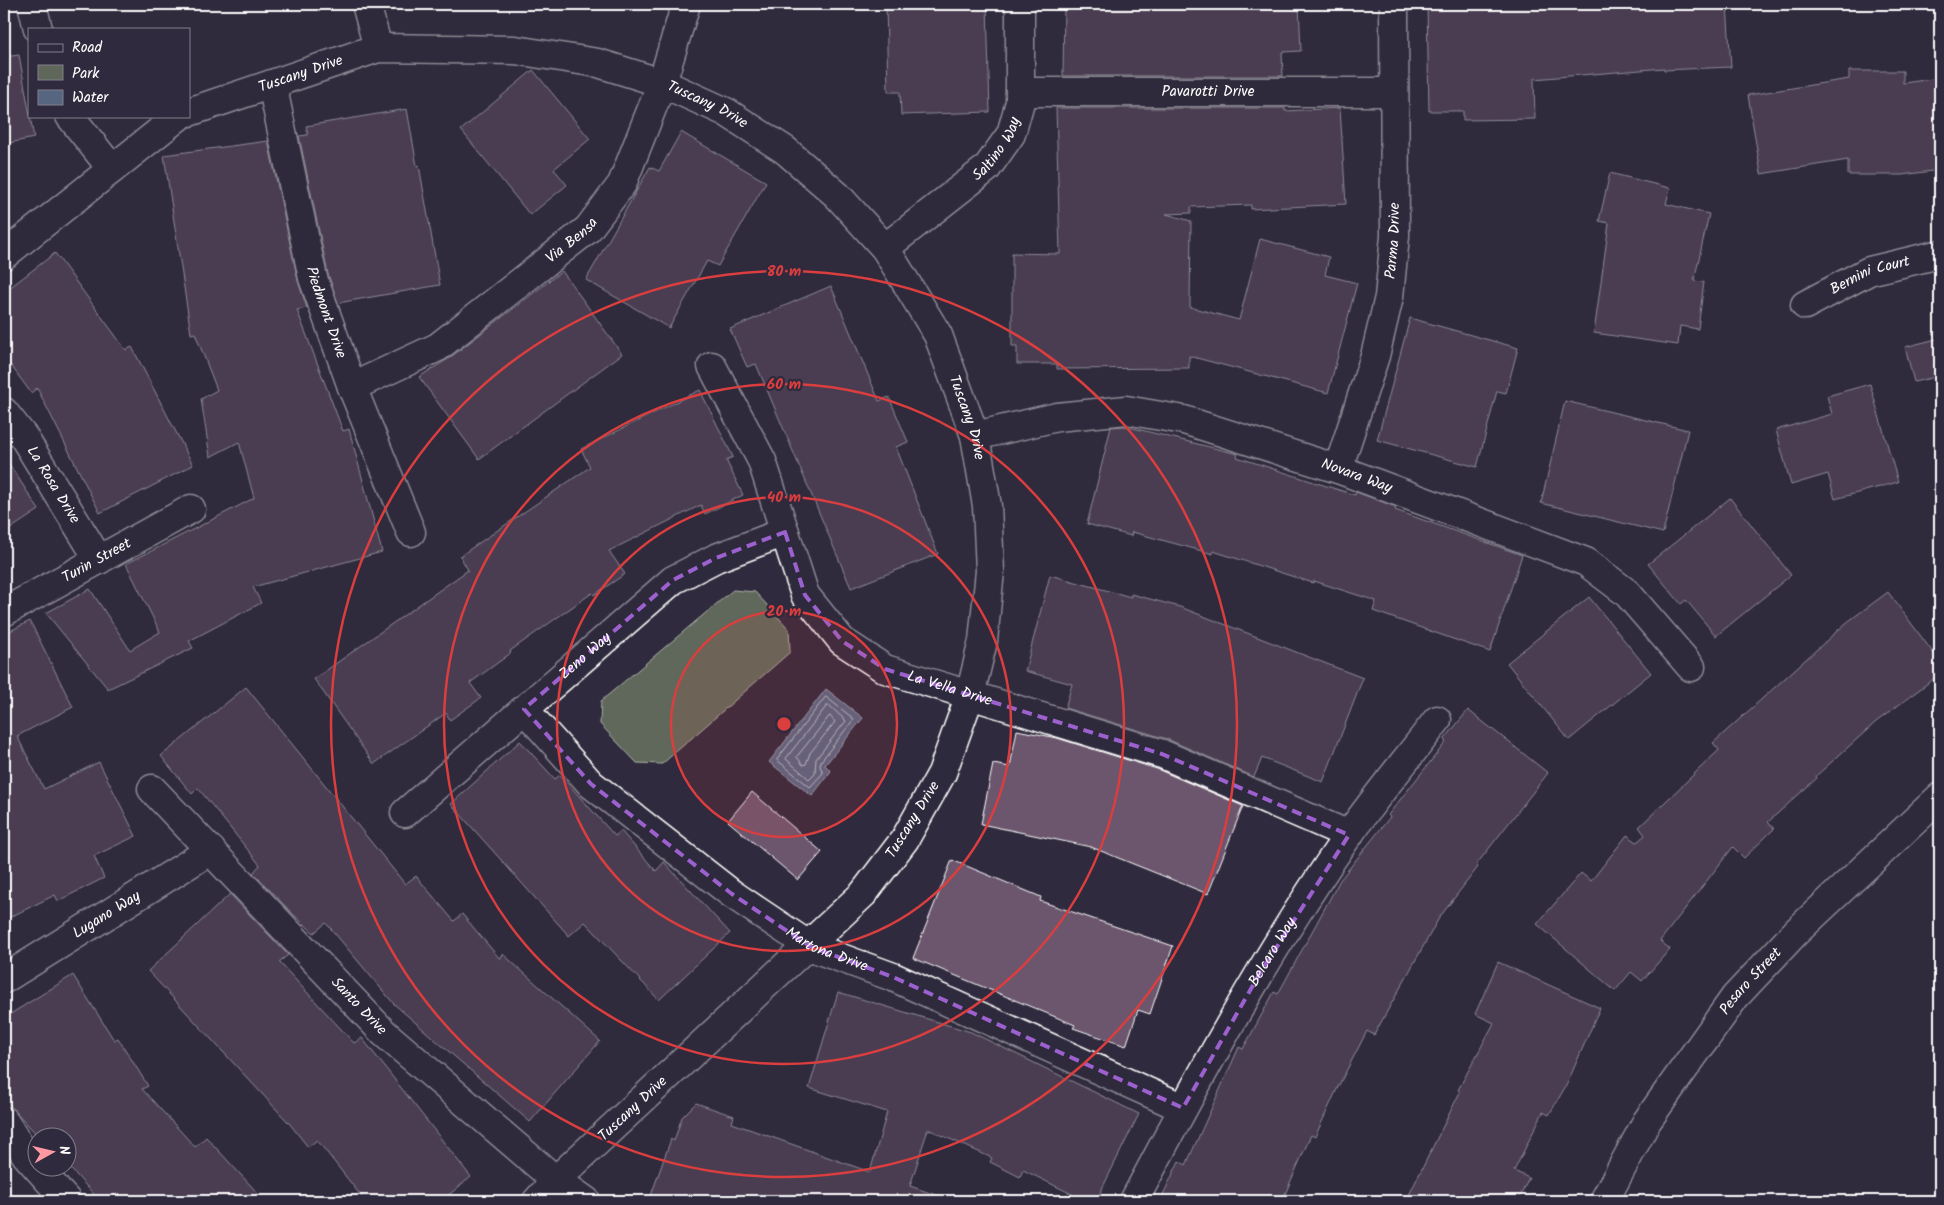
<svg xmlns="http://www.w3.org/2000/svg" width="1944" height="1205" viewBox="0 0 1944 1205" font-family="Kalam,sans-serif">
  <rect width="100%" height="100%" fill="#2f2a3d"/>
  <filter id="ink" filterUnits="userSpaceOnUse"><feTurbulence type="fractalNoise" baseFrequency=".02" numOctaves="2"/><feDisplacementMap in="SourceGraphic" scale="10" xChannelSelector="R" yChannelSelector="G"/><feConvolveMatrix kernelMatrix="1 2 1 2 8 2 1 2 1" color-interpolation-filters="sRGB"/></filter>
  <g filter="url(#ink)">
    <path fill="#5f675a" stroke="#afb3ac" d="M 733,590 L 755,592 L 789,629 L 790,652 L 662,764 L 637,763 L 600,724 L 601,701 Z"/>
    <path fill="#566681" stroke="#9aa3b3" d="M 826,689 L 863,718 L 825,765 L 831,771 L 812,796 L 769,762 Z"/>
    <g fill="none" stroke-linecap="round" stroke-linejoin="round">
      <path stroke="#bbc2cd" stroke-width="1" d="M 826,697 L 854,719 L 821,761 L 820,766 L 823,773 L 810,787 L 777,760 Z
        M 827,706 L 830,706 L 846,721 L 816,759 L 815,773 L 809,779 L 786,759 Z
        M 830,716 L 835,722 L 810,753 L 806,764 L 803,765 L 797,757 Z"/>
    </g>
    <path fill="#6c576e" stroke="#fff" d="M 886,4 L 987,4 L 990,112 L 901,115 L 900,92 L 888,92 Z
      M 1064,4 L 1299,4 L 1301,51 L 1282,52 L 1283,76 L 1063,76 Z
      M 1427,4 L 1727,4 L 1731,67 L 1664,70 L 1664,68 L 1534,79 L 1535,119 L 1463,120 L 1463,111 L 1429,111 Z
      M 19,55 L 34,138 L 4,144 L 4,57 Z
      M 533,70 L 590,139 L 554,169 L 567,185 L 530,215 L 461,130 Z
      M 1849,71 L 1903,71 L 1903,83 L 1940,78 L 1940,170 L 1902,175 L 1848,175 L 1848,160 L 1761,174 L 1748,95 L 1849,79 Z
      M 1056,108 L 1285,108 L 1285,111 L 1340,108 L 1346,204 L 1251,209 L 1251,205 L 1191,207 L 1191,213 L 1166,214 L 1191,221 L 1190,307 L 1239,320 L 1260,239 L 1329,257 L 1325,275 L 1357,283 L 1328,393 L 1189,356 L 1189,368 L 1057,369 L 1057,364 L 1017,364 L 1017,346 L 1012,346 L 1012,253 L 1060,254 Z
      M 407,109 L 417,166 L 419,165 L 440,285 L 338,303 L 328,274 L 299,136 L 308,135 L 306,126 Z
      M 681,132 L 766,182 L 718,266 L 707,261 L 669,328 L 586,280 L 650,167 L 659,171 Z
      M 268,141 L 298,281 L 307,308 L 297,310 L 343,431 L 349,429 L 382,552 L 253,587 L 261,603 L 189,641 L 193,648 L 108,689 L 46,613 L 90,589 L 130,650 L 160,632 L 126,564 L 254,498 L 239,442 L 210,457 L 201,399 L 217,390 L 195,333 L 191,334 L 164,155 Z
      M 1610,173 L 1670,188 L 1666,204 L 1709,214 L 1694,281 L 1704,282 L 1698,329 L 1680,326 L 1678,345 L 1594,333 L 1609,223 L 1599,221 Z
      M 55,253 L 126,350 L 132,347 L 193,465 L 100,513 L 37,388 L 31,393 L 4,356 L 4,292 Z
      M 562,271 L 622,354 L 479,459 L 419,377 L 448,359 Z
      M 831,286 L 879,401 L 889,397 L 908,442 L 896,447 L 938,554 L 851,588 L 756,364 L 747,367 L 730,329 Z
      M 1410,318 L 1518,348 L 1506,393 L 1497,391 L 1477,467 L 1377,440 Z
      M 1940,338 L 1940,376 L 1914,382 L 1905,347 Z
      M 1870,384 L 1898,482 L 1835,499 L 1828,474 L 1791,485 L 1776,430 L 1832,414 L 1827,396 Z
      M 700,390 L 733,457 L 726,460 L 743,495 L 705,514 L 701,505 L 609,551 L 625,574 L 594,595 L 592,593 L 510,651 L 511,653 L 470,683 L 481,698 L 450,720 L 446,713 L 374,764 L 314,679 L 468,570 L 460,556 L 590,467 L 581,449 Z
      M 1565,401 L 1688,430 L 1663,533 L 1541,503 Z
      M 1125,426 L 1238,454 L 1237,457 L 1317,483 L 1355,495 L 1356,492 L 1396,507 L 1395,510 L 1522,555 L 1490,652 L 1373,611 L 1376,601 L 1314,581 L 1313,583 L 1213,551 L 1213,554 L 1132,532 L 1131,536 L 1087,524 L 1111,427 Z
      M 4,456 L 39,510 L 4,533 Z
      M 1730,498 L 1791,575 L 1716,636 L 1686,600 L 1681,604 L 1648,564 Z
      M 1050,575 L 1131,597 L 1131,594 L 1180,607 L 1363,678 L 1323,782 L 1262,758 L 1254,777 L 1167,739 L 1065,708 L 1072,684 L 1025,671 Z
      M 1888,592 L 1940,662 L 1940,674 L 1876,722 L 1816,776 L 1817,778 L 1768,822 L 1774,829 L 1744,858 L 1733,847 L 1660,941 L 1670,949 L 1642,981 L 1631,972 L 1615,991 L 1537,924 L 1581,873 L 1591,881 L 1627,835 L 1637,842 L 1645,835 L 1639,827 L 1719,750 L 1713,743 L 1846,623 Z
      M 1589,597 L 1651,673 L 1569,740 L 1507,663 Z
      M 30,621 L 73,707 L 17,736 L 44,789 L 99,762 L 136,836 L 94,856 L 104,878 L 58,901 L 55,895 L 4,920 L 4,634 Z
      M 246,687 L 405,884 L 416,876 L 454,921 L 462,914 L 500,959 L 503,954 L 600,1041 L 530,1122 L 394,1004 L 326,923 L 314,933 L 293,914 L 253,873 L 260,865 L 198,788 L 192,794 L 161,756 Z
      M 1468,710 L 1548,773 L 1476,865 L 1478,867 L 1439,918 L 1374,1035 L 1367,1031 L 1338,1087 L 1315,1137 L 1311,1135 L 1282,1201 L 1160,1201 L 1179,1161 L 1186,1165 L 1239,1047 L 1243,1049 L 1274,992 L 1278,994 L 1340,880 L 1390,817 L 1388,815 L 1446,742 L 1444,740 Z
      M 1017,730 L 1057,738 L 1157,769 L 1243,806 L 1208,894 L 1091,847 L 981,824 L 993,764 L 1010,767 Z
      M 520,741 L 555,779 L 560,775 L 615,836 L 621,831 L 656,871 L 664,862 L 730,933 L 659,1000 L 585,922 L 569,936 L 451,804 Z
      M 752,792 L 822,852 L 798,880 L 728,821 Z
      M 952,860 L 1041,897 L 1040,901 L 1173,946 L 1150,1014 L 1138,1010 L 1126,1046 L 1073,1028 L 1075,1025 L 913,958 Z
      M 230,894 L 288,955 L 279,962 L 354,1043 L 362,1038 L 471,1177 L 441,1201 L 365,1201 L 317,1140 L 308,1147 L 289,1123 L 148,971 Z
      M 1498,962 L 1600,1008 L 1567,1084 L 1549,1115 L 1543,1112 L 1514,1171 L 1529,1178 L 1518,1201 L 1406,1201 L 1460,1092 L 1458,1090 L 1494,1023 L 1475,1014 Z
      M 73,975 L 114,1040 L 118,1038 L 148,1086 L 142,1089 L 195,1147 L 206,1137 L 265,1201 L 100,1201 L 68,1166 L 68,1138 L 40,1138 L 4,1099 L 4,1018 Z
      M 838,992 L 971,1032 L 1139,1114 L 1096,1201 L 1086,1201 L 1023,1170 L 1020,1177 L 990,1162 L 992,1158 L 928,1129 L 910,1186 L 942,1197 L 941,1201 L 649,1201 L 671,1139 L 674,1141 L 682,1117 L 696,1103 L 734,1116 L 732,1123 L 870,1172 L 887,1112 L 809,1088 Z"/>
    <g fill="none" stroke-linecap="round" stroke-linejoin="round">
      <g stroke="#fff" stroke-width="31">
        <g id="minor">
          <path d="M 32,4 L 38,29"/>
          <path d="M 366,4 L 378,48"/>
          <path id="s1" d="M 272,84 L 313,278 L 352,387 L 411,532"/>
          <path id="s2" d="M 1020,92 L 1394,92"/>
          <path id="s3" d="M 189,112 L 378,48 L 515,50 L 598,63 L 662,83 L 726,112 L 785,150 L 837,195 L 885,248 L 938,335 L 975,436 L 987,506 L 990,571 L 983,641 L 970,695 L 942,773 L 905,839 L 863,894 L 556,1180 L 537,1201"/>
          <path d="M 70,116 L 112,169"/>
          <path id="s4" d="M 885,248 L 987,168 L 1011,134 L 1020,102 L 1020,4"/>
          <path d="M 4,255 L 179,116"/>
          <path id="s5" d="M 1805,305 L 1869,271 L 1940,254"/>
          <path id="s6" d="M 712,366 L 762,461 L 805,595 L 842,641 L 885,669 L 1162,754 L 1349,835"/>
          <path id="s7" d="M 352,387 L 438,347 L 588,229 L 622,184 L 662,83 L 686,4"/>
          <path id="s8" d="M 4,412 L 23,436 L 99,560"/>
          <path id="s9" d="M 975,436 L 1057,417 L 1126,410 L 1184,420 L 1338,469 L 1586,562 L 1627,593 L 1691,667"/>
          <path id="s10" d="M 1338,469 L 1375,356 L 1389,297 L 1395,236 L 1394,4"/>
          <path id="s11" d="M 4,612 L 191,509"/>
          <path id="s12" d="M 524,709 L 591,784 L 732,894 L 811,947 L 893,977 L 1183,1108"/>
          <path id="s13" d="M 152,789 L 384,1033 L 552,1177 L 586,1201"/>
          <path id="s14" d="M 405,813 L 673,580 L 716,558 L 785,532"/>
          <path id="s15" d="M 4,979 L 211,850"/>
          <path d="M 4,1121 L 26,1155 L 67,1201"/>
          <path id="s16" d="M 1134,1201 C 1198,1079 1265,956 1343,843 C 1372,800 1406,761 1437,720"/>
          <path id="s17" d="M 1604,1201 L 1647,1121 L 1735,997 L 1796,932 L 1940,797"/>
        </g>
      </g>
      <use href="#minor" stroke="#2f2a3d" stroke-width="28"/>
    </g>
  </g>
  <path d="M0 0H1944V1205H0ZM 785,532 L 805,595 L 842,641 L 885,669 L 1162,754 L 1349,835 L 1260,973 L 1183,1108 L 893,977 L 811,947 L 732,894 L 591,784 L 524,709 L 673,580 L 716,558 Z" fill="#2f2a3d" fill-opacity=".55" fill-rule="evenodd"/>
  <path fill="none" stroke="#9c61cf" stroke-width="4" stroke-dasharray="10 6" stroke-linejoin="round" d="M 785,532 L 805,595 L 842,641 L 885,669 L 1162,754 L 1349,835 L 1260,973 L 1183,1108 L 893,977 L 811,947 L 732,894 L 591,784 L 524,709 L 673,580 L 716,558 Z"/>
  <circle cx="784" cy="724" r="113" fill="#da3e3e" fill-opacity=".12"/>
  <g fill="none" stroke="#da3e3e" stroke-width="2.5">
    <circle cx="784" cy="724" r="113"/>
    <circle cx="784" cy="724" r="227"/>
    <circle cx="784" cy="724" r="340"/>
    <circle cx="784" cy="724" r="453"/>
  </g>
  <g text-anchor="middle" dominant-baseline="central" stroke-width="4.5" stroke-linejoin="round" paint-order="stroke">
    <g font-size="15" fill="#fff" stroke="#2f2a3d">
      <text stroke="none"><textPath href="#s3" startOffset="118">Tuscany Drive</textPath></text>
      <text stroke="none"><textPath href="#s2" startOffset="188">Pavarotti Drive</textPath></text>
      <text stroke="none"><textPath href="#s3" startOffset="538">Tuscany Drive</textPath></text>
      <text stroke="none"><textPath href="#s4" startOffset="151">Saltino Way</textPath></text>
      <text stroke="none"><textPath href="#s7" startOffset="266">Via Bensa</textPath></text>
      <text stroke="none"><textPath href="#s10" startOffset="236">Parma Drive</textPath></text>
      <text stroke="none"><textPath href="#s5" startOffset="72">Bernini Court</textPath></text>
      <text stroke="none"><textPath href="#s1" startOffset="235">Piedmont Drive</textPath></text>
      <text stroke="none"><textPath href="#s3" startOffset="958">Tuscany Drive</textPath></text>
      <text stroke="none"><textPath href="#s9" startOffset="394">Novara Way</textPath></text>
      <text stroke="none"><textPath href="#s8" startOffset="88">La Rosa Drive</textPath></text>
      <text stroke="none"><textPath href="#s11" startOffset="106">Turin Street</textPath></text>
      <text stroke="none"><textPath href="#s14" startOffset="239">Zeno Way</textPath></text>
      <text stroke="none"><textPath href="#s6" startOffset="426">La Vella Drive</textPath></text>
      <text transform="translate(913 820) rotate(-58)">Tuscany Drive</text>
      <text stroke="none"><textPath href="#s15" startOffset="121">Lugano Way</textPath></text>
      <text stroke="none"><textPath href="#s12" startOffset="390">Martona Drive</textPath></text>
      <text stroke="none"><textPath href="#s16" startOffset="285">Belcaro Way</textPath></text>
      <text stroke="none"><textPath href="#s17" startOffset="265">Pesaro Street</textPath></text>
      <text stroke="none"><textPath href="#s13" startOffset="300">Santo Drive</textPath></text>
      <text transform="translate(633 1109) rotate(-43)">Tuscany Drive</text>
    </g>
  </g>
  <circle cx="784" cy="724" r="8" fill="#da3e3e" stroke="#2f2a3d" stroke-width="2.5"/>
  <g font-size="15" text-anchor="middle" font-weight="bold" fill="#da3e3e" stroke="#2f2a3d" stroke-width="4.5" stroke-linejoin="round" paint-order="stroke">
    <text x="784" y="276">80 m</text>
    <text x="784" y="389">60 m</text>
    <text x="784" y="502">40 m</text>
    <text x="784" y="616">20 m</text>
  </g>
  <rect width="1944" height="1205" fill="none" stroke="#2f2a3d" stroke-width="20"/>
  <rect x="10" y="10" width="1924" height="1185" fill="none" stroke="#fff" stroke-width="2" filter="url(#ink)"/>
  <rect x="28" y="28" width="162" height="90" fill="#2f2a3d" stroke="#827f8b"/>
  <rect x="38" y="44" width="25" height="8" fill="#2f2a3d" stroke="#827f8b"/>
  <text x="72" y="52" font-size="15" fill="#ffffff">Road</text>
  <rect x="38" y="65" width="25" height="15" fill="#5f675a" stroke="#827f8b"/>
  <text x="72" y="78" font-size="15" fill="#ffffff">Park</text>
  <rect x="38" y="90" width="25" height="15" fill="#566681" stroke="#827f8b"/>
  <text x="72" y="102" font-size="15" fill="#ffffff">Water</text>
  <g transform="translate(52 1152) rotate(82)"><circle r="24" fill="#2f2a3d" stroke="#827f8b"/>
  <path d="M0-4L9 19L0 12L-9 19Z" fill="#ff9aa2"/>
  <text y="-8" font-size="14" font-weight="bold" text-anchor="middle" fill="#ffffff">N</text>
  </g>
</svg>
